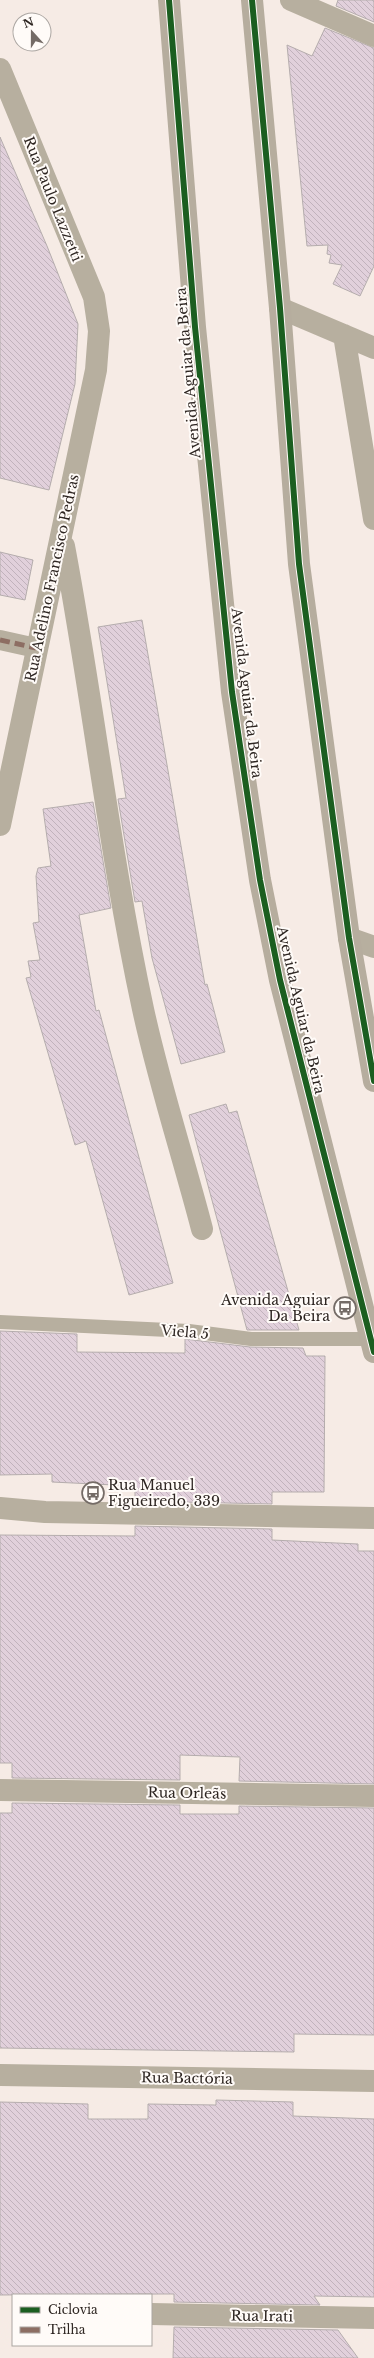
<svg xmlns="http://www.w3.org/2000/svg" width="374" height="2358" viewBox="0 0 374 2358" font-family="'Libre Baskerville',serif">
  <defs>
    <pattern id="building-back-hatch" width="6" height="6" patternUnits="userSpaceOnUse"><rect width="6" height="6" fill="#e1d0db"/><path d="M-1 5l2 2M0 0l6 6M5-1l2 2" fill="none" stroke="#c1b2bc"/></pattern>
  </defs>
  <rect width="100%" height="100%" fill="#f6ebe5"/>
  <path fill="url(#building-back-hatch)" stroke="#b5adad" d="M 338,0 L 374,0 L 374,22 L 336,6 Z
    M 325,28 L 374,48 L 374,266 L 360,296 L 333,284 L 342,265 L 329,263 L 331,255 L 327,254 L 328,245 L 307,246 L 287,45 L 312,56 Z
    M 0,137 L 47,246 L 78,324 L 75,384 L 49,490 L 0,478 Z
    M 0,552 L 33,560 L 25,600 L 0,595 Z
    M 142,620 L 205,985 L 207,984 L 225,1052 L 181,1064 L 152,958 L 142,901 L 135,902 L 118,799 L 126,798 L 98,627 Z
    M 93,802 L 111,908 L 79,915 L 82,932 L 96,1011 L 99,1010 L 173,1283 L 129,1295 L 86,1141 L 75,1145 L 26,978 L 31,977 L 28,961 L 40,960 L 33,923 L 39,922 L 36,876 L 38,868 L 51,866 L 43,809 Z
    M 226,1104 L 229,1113 L 237,1111 L 299,1330 L 247,1330 L 189,1115 Z
    M 0,1331 L 77,1334 L 77,1352 L 185,1353 L 185,1339 L 250,1347 L 303,1348 L 306,1356 L 325,1356 L 324,1492 L 272,1492 L 272,1504 L 135,1501 L 135,1486 L 52,1482 L 52,1474 L 0,1475 Z
    M 135,1526 L 272,1529 L 272,1540 L 358,1544 L 358,1551 L 374,1551 L 374,1784 L 239,1781 L 240,1757 L 180,1755 L 180,1780 L 12,1778 L 12,1763 L 0,1763 L 0,1535 L 135,1536 Z
    M 12,1803 L 180,1805 L 180,1814 L 239,1814 L 239,1806 L 374,1808 L 374,2035 L 294,2034 L 294,2052 L 0,2048 L 0,1813 L 12,1813 Z
    M 216,2100 L 293,2102 L 293,2116 L 374,2119 L 374,2297 L 314,2296 L 320,2305 L 174,2302 L 174,2294 L 160,2294 L 0,2295 L 0,2102 L 88,2104 L 88,2119 L 148,2119 L 148,2104 L 216,2105 Z
    M 174,2327 L 338,2330 L 358,2358 L 173,2358 Z"/>
  <g fill="none" stroke-linecap="round" stroke-linejoin="round">
    <path stroke="#b7af9f" stroke-width="14" d="M 0,1322 L 189,1331 L 251,1339 L 370,1339"/>
    <path stroke="#b7af9f" stroke-width="20" d="M 0,640 L 36,648"/>
    <path stroke="#b7af9f" stroke-width="22" d="M 291,0 L 374,36
      M 0,69 L 94,297 L 99,331 L 96,370 L 0,825
      M 280,308 L 374,348
      M 344,335 L 374,519
      M 64,546 C 93,700 110,856 143,1009 C 159,1083 183,1156 202,1229
      M 349,938 L 374,947
      M 0,1508 L 45,1512 L 374,1518
      M 0,1790 L 374,1796
      M 0,2075 L 374,2081
      M 151,2314 L 374,2318"/>
    <path stroke="#b6ad9e" stroke-width="22" d="M 169,0 L 195,327 L 232,692 L 260,880 L 280,980 L 374,1352
      M 252,0 L 280,308 L 299,564 L 349,938 L 374,1081"/>
    <path stroke="#8d6e63" stroke-width="5" stroke-dasharray="10 5" stroke-linecap="butt" d="M 0,640 L 36,648"/>
    <g stroke="#fffbf8" stroke-width="8">
      <path id="cycleway" d="M 169,0 L 195,327 L 232,692 L 260,880 L 280,980 L 374,1352
        M 252,0 L 280,308 L 299,564 L 349,938 L 374,1081"/>
    </g>
    <use href="#cycleway" stroke="#1b5e20" stroke-width="6"/>
  </g>
  <defs>
    <g id="bus-ring" transform="scale(1.15)"><circle r="9.5" fill="#fffbf8" stroke="#746b66" stroke-width="1.5"/><path d="M-5-6H5V4H4V6H2V4H-2V6H-4V4H-5ZM-3.5-4V0h7V-4ZM-3.5 1.2v1.5H-2V1.2ZM2 1.2v1.5H3.5V1.2Z" fill="#746b66"/></g>
  </defs>
  <g fill-rule="evenodd">
    <use href="#bus-ring" x="345" y="1308"/>
    <use href="#bus-ring" x="93" y="1493"/>
  </g>
  <g text-anchor="middle" dominant-baseline="central" stroke-width="4" stroke-linejoin="round" paint-order="stroke">
    <g font-size="14" fill="#2e2622" stroke="#fffbf8">
      <text transform="translate(53 199) rotate(68)">Rua Paulo Lazzetti</text>
      <text transform="translate(188 373) rotate(-95)">Avenida Aguiar da Beira</text>
      <text transform="translate(52 578) rotate(-78)">Rua Adelino Francisco Pedras</text>
      <text transform="translate(247 693) rotate(83)">Avenida Aguiar da Beira</text>
      <text transform="translate(301 1010) rotate(77)">Avenida Aguiar da Beira</text>
      <text transform="translate(185 1332) rotate(5)">Viela 5</text>
      <text transform="translate(187 1793) rotate(1)">Rua Orleãs</text>
      <text transform="translate(187 2078) rotate(1)">Rua Bactória</text>
      <text transform="translate(262 2316) rotate(1)">Rua Irati</text>
    </g>
    <g font-size="14" fill="#2e2622" stroke="#fffbf8" text-anchor="end">
      <text x="330" y="1300">Avenida Aguiar<tspan x="330" dy="16">Da Beira</tspan></text>
      <text x="108" y="1485" text-anchor="start">Rua Manuel<tspan x="108" dy="16">Figueiredo, 339</tspan></text>
    </g>
  </g>
  <rect x="12" y="2294" width="140" height="52" fill="#fffbf8" stroke="#aba6a2"/>
  <rect x="20" y="2307" width="20" height="6" fill="#1b5e20" stroke="#aba6a2"/>
  <text x="48" y="2314" font-size="12" fill="#2e2622">Ciclovia</text>
  <rect x="20" y="2327" width="20" height="6" fill="#8d6e63" stroke="#aba6a2"/>
  <text x="48" y="2334" font-size="12" fill="#2e2622">Trilha</text>
  <g transform="translate(32 32) rotate(339)"><circle r="19" fill="#fffbf8" stroke="#aba6a2"/>
  <path d="M0-3L7 15L0 10L-7 15Z" fill="#746b66"/>
  <text y="-6" font-size="11" font-weight="bold" text-anchor="middle" fill="#2e2622">N</text>
  </g>
</svg>
